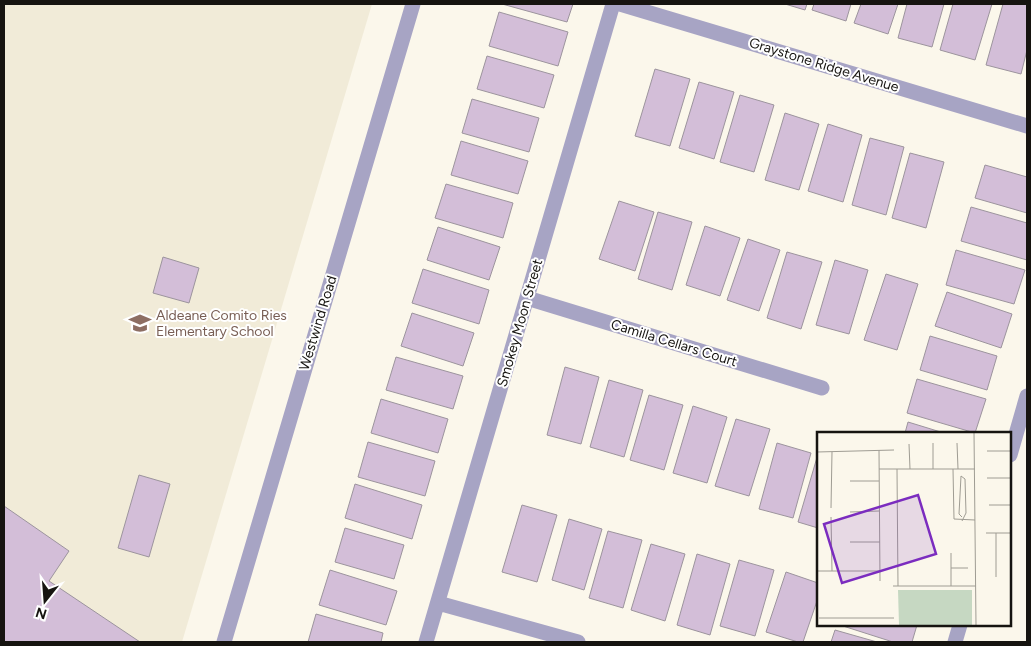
<svg xmlns="http://www.w3.org/2000/svg" width="1031" height="646" viewBox="0 0 1031 646" font-family="Figtree,sans-serif">
  <rect width="100%" height="100%" fill="#fbf7eb"/>
  <path fill="#f1ebd8" d="M 4,4 L 372,4 L 182,642 L 4,642 Z"/>
  <path fill="#d3bed8" stroke="#9c949d" d="M 502,4 L 573,4 L 567,22 Z
    M 785,4 L 807,4 L 805,10 Z
    M 814,4 L 851,4 L 846,21 L 812,10 Z
    M 861,4 L 898,4 L 888,34 L 854,23 Z
    M 907,4 L 944,4 L 932,47 L 898,38 Z
    M 953,4 L 992,4 L 975,60 L 940,50 Z
    M 1003,4 L 1027,4 L 1027,50 L 1021,74 L 986,65 Z
    M 499,12 L 568,32 L 558,66 L 489,46 Z
    M 487,56 L 554,75 L 544,108 L 477,89 Z
    M 655,69 L 690,79 L 670,146 L 635,136 Z
    M 699,82 L 734,92 L 714,159 L 679,148 Z
    M 740,95 L 774,105 L 754,172 L 720,162 Z
    M 472,99 L 539,118 L 529,152 L 462,133 Z
    M 785,113 L 819,124 L 799,190 L 765,180 Z
    M 828,124 L 862,135 L 843,202 L 808,191 Z
    M 870,138 L 904,147 L 886,215 L 852,205 Z
    M 461,141 L 528,161 L 518,194 L 451,175 Z
    M 910,153 L 944,162 L 926,228 L 892,218 Z
    M 985,165 L 1027,177 L 1027,213 L 975,198 Z
    M 446,184 L 513,203 L 503,238 L 435,218 Z
    M 619,201 L 654,212 L 635,271 L 599,259 Z
    M 971,207 L 1027,223 L 1027,260 L 961,241 Z
    M 658,212 L 692,222 L 672,290 L 638,279 Z
    M 705,226 L 740,238 L 720,296 L 686,285 Z
    M 438,227 L 500,247 L 489,280 L 427,260 Z
    M 748,239 L 780,250 L 759,311 L 727,300 Z
    M 956,250 L 1025,270 L 1014,304 L 946,285 Z
    M 787,252 L 822,262 L 801,329 L 767,318 Z
    M 163,257 L 199,268 L 189,303 L 153,293 Z
    M 835,260 L 868,270 L 849,334 L 816,325 Z
    M 423,269 L 489,290 L 479,324 L 412,303 Z
    M 886,274 L 918,284 L 897,350 L 864,340 Z
    M 947,292 L 1012,314 L 1001,348 L 935,326 Z
    M 412,313 L 474,333 L 463,366 L 401,346 Z
    M 930,336 L 997,356 L 987,390 L 920,370 Z
    M 396,357 L 463,376 L 453,409 L 386,390 Z
    M 565,367 L 599,377 L 581,444 L 547,435 Z
    M 917,379 L 986,399 L 975,433 L 907,413 Z
    M 609,380 L 643,390 L 624,457 L 590,447 Z
    M 649,395 L 683,405 L 664,470 L 630,460 Z
    M 381,399 L 448,419 L 438,453 L 371,433 Z
    M 693,406 L 727,417 L 707,483 L 673,473 Z
    M 736,419 L 770,429 L 749,496 L 715,486 Z
    M 908,422 L 944,433 L 905,433 Z
    M 368,442 L 435,461 L 425,496 L 358,477 Z
    M 777,443 L 811,453 L 793,518 L 759,509 Z
    M 818,454 L 818,528 L 798,522 Z
    M 139,475 L 170,484 L 149,557 L 118,548 Z
    M 355,484 L 422,505 L 412,539 L 345,518 Z
    M 522,505 L 557,515 L 537,582 L 502,572 Z
    M 4,506 L 69,551 L 49,581 L 140,642 L 4,642 Z
    M 569,519 L 602,529 L 584,590 L 552,580 Z
    M 345,528 L 404,545 L 394,579 L 335,562 Z
    M 608,531 L 642,540 L 623,608 L 589,598 Z
    M 651,544 L 685,554 L 665,621 L 631,610 Z
    M 697,554 L 730,564 L 710,635 L 677,625 Z
    M 739,560 L 774,570 L 755,636 L 720,626 Z
    M 330,570 L 397,591 L 386,625 L 319,605 Z
    M 786,572 L 818,583 L 818,598 L 803,642 L 798,642 L 766,632 Z
    M 316,614 L 383,633 L 381,642 L 308,642 Z
    M 843,625 L 917,625 L 912,642 L 893,642 L 843,626 Z
    M 835,630 L 877,642 L 831,642 Z"/>
  <g fill="none" stroke-linecap="round" stroke-linejoin="round">
    <path stroke="#a7a4c4" stroke-width="15" d="M 620,4 L 1027,126
      M 527,298 L 822,388
      M 1010,455 L 1027,396
      M 438,603 L 578,642
      M 224,642 L 413,4
      M 426,642 L 613,4
      M 955,642 L 960,625"/>
  </g>
  <defs>
    <g id="school-bare" transform="scale(1.725)"><path d="M0-5L7-2L0 1L-7-2ZM-4 1L0 2.5L4 1V4Q0 6-4 4Z" fill="#8d6e63" stroke="#fff" stroke-width="2.5" paint-order="stroke"/></g>
  </defs>
  <g fill-rule="evenodd">
    <use href="#school-bare" x="140" y="323"/>
  </g>
  <g text-anchor="middle" dominant-baseline="central" stroke-width="4" stroke-linejoin="round" paint-order="stroke">
    <g font-size="14" fill="#161410" stroke="#fff">
      <text transform="translate(824 65) rotate(17)">Graystone Ridge Avenue</text>
      <text transform="translate(318 323) rotate(-73)">Westwind Road</text>
      <text transform="translate(520 323) rotate(-74)">Smokey Moon Street</text>
      <text transform="translate(674 343) rotate(17)">Camilla Cellars Court</text>
    </g>
    <g font-size="14" fill="#785e54" stroke="#fff" text-anchor="start">
      <text x="156" y="315">Aldeane Comito Ries<tspan x="156" dy="16">Elementary School</tspan></text>
    </g>
  </g>
  <g transform="translate(817 432)">
    <rect width="194" height="194" fill="#fbf7eb"/>
    <path d="M 81,158 L 155,158 L 155,193 L 82,193 Z" fill="#c6d8c2"/>
    <path fill="none" stroke="#9f9c93" stroke-width="1" d="M 157,0 L 159,193M 116,11 L 116,37M 140,11 L 141,37M 92,12 L 93,37M 62,18 L 63,149M 170,19 L 194,19M 0,20 L 77,18M 62,37 L 158,37M 80,37 L 81,154M 136,37 L 137,87 L 158,88M 170,46 L 194,46M 33,49 L 62,49M 172,73 L 194,73M 14,76 L 15,20M 33,80 L 62,79M 14,85 L 15,139M 145,85 L 142,82 L 144,44 L 148,47 L 149,81 L 145,89M 169,101 L 194,101M 33,110 L 63,110M 134,136 L 151,136M 0,139 L 63,139M 179,145 L 179,101M 76,154 L 159,154M 134,154 L 134,121M 2,186 L 77,186"/>
    <path fill="#7b2cbf" fill-opacity="0.15" stroke="#7b2cbf" stroke-width="2.5" d="M 101,63 L 119,122 L 25,151 L 7,92 Z"/>
    <rect width="194" height="194" fill="none" stroke="#161410" stroke-width="2.5"/>
  </g>
  <rect width="1031" height="646" fill="none" stroke="#161410" stroke-width="10"/>
  <g transform="translate(45 601) rotate(197)" stroke="#ffffff" stroke-width="4" paint-order="stroke">
  <path d="M0-4L9 19L0 12L-9 19Z" fill="#161410"/>
  <text y="-8" font-size="14" font-weight="bold" text-anchor="middle" fill="#161410">N</text>
  </g>
</svg>
